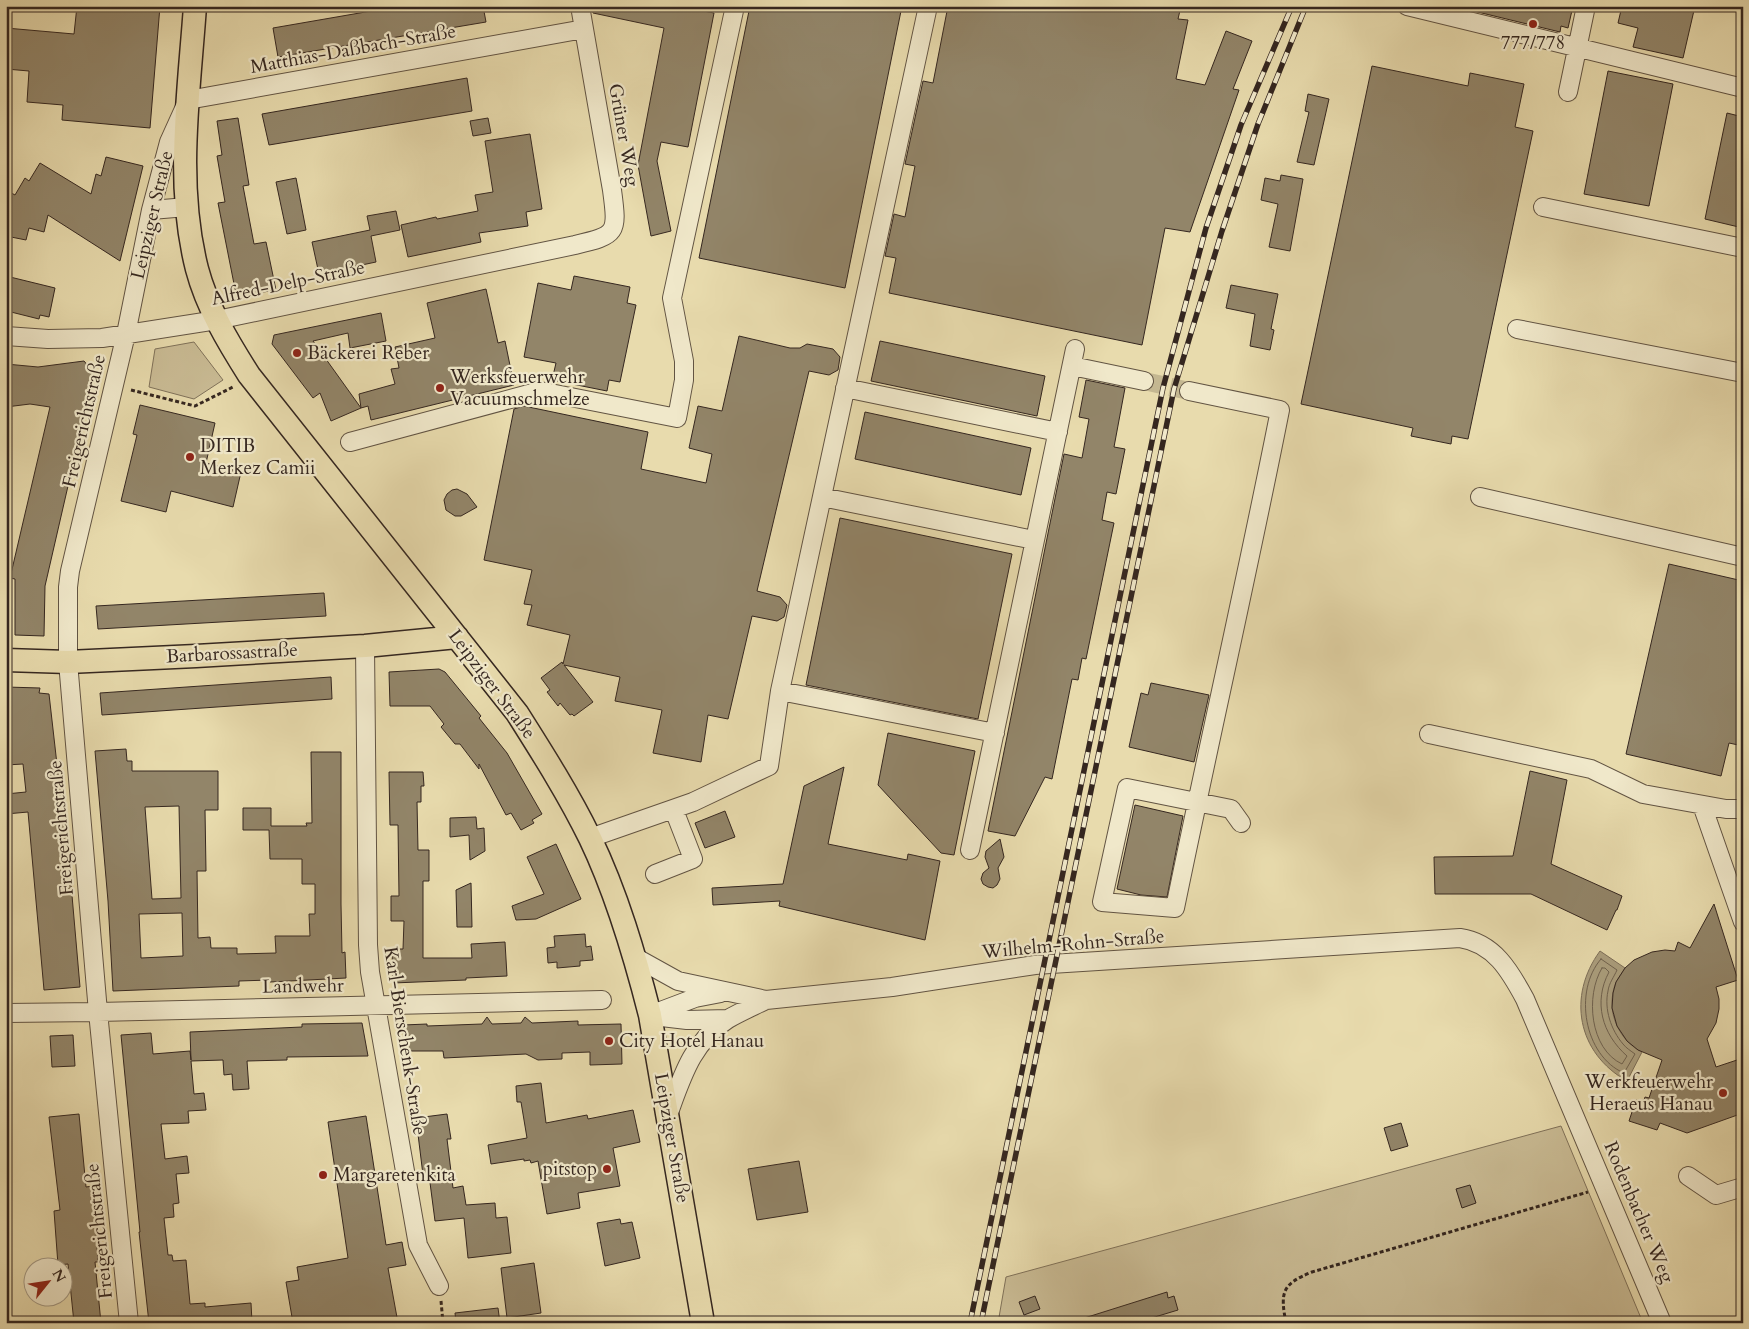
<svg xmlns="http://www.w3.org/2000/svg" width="1749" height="1329" viewBox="0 0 1749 1329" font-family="Cardo,serif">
  <rect width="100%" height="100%" fill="#e8dbad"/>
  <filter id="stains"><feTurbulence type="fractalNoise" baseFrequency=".004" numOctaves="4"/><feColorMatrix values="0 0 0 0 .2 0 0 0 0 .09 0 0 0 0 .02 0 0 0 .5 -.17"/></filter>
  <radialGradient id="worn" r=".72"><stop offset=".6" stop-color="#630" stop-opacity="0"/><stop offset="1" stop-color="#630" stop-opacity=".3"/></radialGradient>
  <path fill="#cabc95" stroke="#80725a" d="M 194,342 L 223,380 L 194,399 L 149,387 L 155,349 Z
    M 1561,1126 L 1643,1323 L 998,1323 L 1006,1277 Z"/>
  <path fill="#ab9e7d" stroke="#7c6e58" d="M 1600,951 L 1625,968 C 1620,976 1614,983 1613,993 C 1608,1016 1621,1042 1642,1052 L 1627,1081 C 1577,1053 1567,996 1600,951 Z"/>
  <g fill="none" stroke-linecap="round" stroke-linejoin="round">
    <path stroke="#70624e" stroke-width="1" d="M 1601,959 L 1617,970 C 1614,977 1609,983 1608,991 C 1604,1009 1611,1030 1623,1044 C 1626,1048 1631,1051 1635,1054 L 1624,1073 C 1584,1056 1573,991 1601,959 Z
      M 1602,968 L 1605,968 L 1609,972 C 1593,1002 1602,1034 1627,1056 L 1622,1064 C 1590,1049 1585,996 1602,968 Z"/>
  </g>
  <path fill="#928569" stroke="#352720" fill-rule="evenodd" d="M 77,6 L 160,6 L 150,128 L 62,120 L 63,105 L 27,102 L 29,71 L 6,69 L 6,28 L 74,34 Z
    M 400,6 L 483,6 L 486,22 L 278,57 L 273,28 Z
    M 593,6 L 677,6 L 714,13 L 688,147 L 661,142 L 657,161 L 671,231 L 651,236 L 638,165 L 664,28 L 593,13 Z
    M 750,6 L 902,6 L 845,288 L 699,258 Z
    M 948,6 L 1181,6 L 1178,19 L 1188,20 L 1176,79 L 1205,85 L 1226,31 L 1252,41 L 1233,89 L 1239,90 L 1190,232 L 1165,228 L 1142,345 L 889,293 L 896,258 L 885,256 L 894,214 L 905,217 L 915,166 L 905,164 L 923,81 L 933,83 Z
    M 1453,6 L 1573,6 L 1568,28 L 1561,26 L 1560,32 Z
    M 1622,6 L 1695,6 L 1683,58 L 1633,47 L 1638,28 L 1618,23 Z
    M 1372,66 L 1468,86 L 1470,73 L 1524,84 L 1515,127 L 1533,131 L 1468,439 L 1452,436 L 1451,444 L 1411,436 L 1413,428 L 1301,404 Z
    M 1608,71 L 1673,84 L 1649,206 L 1584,194 Z
    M 467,78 L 472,111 L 269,145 L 262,114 Z
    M 1308,94 L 1329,99 L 1314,165 L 1297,162 L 1309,112 L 1305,111 Z
    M 1727,113 L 1743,117 L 1743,228 L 1705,219 Z
    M 238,118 L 249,185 L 243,186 L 254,244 L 266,242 L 276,290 L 244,295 L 236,294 L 218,203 L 225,202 L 217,156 L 222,155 L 217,121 Z
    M 488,118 L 491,133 L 473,136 L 470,121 Z
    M 530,134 L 542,209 L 526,212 L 528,226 L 479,233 L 481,242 L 408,257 L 401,225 L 436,217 L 437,219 L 478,211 L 475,195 L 493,192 L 485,141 Z
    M 106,157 L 143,166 L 120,261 L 48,215 L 44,232 L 29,228 L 26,240 L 6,236 L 6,190 L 15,195 L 25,178 L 29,181 L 40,163 L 91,194 L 96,174 L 101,176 Z
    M 1281,175 L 1303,179 L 1290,251 L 1269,247 L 1278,204 L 1261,200 L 1265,178 L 1280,181 Z
    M 296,178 L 306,230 L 287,234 L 276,182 Z
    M 396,211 L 400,230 L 371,236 L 376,262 L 319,274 L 312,242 L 370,230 L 367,216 Z
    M 6,276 L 55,288 L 49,317 L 40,315 L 39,319 L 7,311 L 10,296 L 6,295 Z
    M 574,276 L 630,287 L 627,303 L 636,305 L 620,382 L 609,380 L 607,391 L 552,380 L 556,363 L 524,357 L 538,283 L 571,290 Z
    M 1231,285 L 1278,294 L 1271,329 L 1274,330 L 1270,350 L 1250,346 L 1255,314 L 1226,308 Z
    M 486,289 L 498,343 L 505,341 L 514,385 L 371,420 L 368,406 L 361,408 L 359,394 L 395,384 L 391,369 L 399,368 L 395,347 L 435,338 L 427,303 Z
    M 381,313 L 386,341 L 350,348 L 348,333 L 313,341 L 361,408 L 331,421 L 320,393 L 313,398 L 272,344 L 274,335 Z
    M 739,336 L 790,348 L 800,348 L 807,344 L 833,349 L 840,357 L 838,370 L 829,375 L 809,371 L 757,591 L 780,597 L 787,605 L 784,617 L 777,621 L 752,616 L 728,719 L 708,715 L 701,762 L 653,753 L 662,710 L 615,701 L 620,677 L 564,665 L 593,702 L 574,716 L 572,714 L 570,715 L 560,703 L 558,706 L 547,692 L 550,690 L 541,678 L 562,662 L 563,664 L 570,635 L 527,625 L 532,605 L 524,604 L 532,570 L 484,560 L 514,409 L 524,406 L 648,432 L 641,469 L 706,483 L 712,454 L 689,448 L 698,406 L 722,411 Z
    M 880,341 L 1045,376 L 1037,416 L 871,381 Z
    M 84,361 L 94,373 L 45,586 L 44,636 L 15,635 L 15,579 L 10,578 L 50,407 L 30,404 L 6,407 L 6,364 L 38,367 Z
    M 1086,380 L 1125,388 L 1114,447 L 1125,449 L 1116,494 L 1107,492 L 1102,520 L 1114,523 L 1086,659 L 1082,658 L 1078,680 L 1072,679 L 1052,779 L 1045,777 L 1015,836 L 988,831 L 1064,454 L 1082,458 L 1089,419 L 1079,417 Z
    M 140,405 L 215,423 L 206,463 L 241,472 L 233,507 L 171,491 L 166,512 L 121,501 L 137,435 L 133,434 Z
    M 865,412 L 1031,448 L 1021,495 L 855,459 Z
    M 457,489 L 467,494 L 477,507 L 461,516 L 455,516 L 446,510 L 444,500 L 447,494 L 452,490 Z
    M 840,518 L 1012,554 L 978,719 L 806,685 Z
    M 1669,564 L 1743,581 L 1743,746 L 1729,743 L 1721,776 L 1626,754 Z
    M 324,593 L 326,616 L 98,629 L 96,606 Z
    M 439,669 L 445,672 L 481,716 L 479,718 L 507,753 L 542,814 L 532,820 L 534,823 L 521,830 L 511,813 L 506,815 L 479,764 L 479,769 L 460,744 L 455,744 L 441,727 L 444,724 L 430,706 L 390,706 L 389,672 Z
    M 331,677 L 332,699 L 102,715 L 100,693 Z
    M 1151,683 L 1209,695 L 1194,762 L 1129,747 L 1141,693 L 1148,695 Z
    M 6,687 L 40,688 L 39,693 L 49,694 L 59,782 L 62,781 L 80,987 L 44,990 L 28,812 L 6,814 L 6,794 L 26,792 L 23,764 L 6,765 Z
    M 888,733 L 975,751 L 954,855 L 941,853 L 878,785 Z
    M 126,749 L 127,761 L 132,761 L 132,771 L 218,771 L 218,810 L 205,810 L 206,871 L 197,871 L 198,938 L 210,937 L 211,948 L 237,948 L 237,954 L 276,953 L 275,936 L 310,936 L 309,914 L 315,914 L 315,884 L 302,884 L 302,859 L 270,859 L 269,830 L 243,830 L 243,808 L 271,808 L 271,826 L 307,826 L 306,823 L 312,823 L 311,752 L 341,752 L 341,904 L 342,953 L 345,952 L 346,978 L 270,982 L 270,980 L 239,981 L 239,986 L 113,991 L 108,901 L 95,751 ZM 179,806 L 181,898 L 152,899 L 145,807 ZM 182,913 L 183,956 L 141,958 L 139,914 Z
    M 844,767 L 828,844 L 907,860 L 908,854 L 940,861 L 925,940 L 779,906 L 780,901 L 713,905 L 712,888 L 783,884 L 804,786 Z
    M 1530,771 L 1567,780 L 1551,864 L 1622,896 L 1617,910 L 1616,910 L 1607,930 L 1531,894 L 1435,894 L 1434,857 L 1513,856 Z
    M 389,772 L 423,772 L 424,786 L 421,786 L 421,802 L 417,802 L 418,850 L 429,850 L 429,881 L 423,881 L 423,958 L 472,958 L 471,944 L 505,942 L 507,976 L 466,978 L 466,980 L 393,983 L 392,949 L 403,949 L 404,921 L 391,921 L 391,896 L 399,896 L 398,825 L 390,825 Z
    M 1135,805 L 1183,816 L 1167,897 L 1141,895 L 1117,889 Z
    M 725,811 L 735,837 L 705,848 L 695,823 Z
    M 476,817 L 477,829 L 484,828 L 485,851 L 470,860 L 469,835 L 450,837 L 450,818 Z
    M 1000,839 L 1004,857 L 998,868 L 1000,879 L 997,885 L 993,888 L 988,887 L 983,884 L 981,879 L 983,873 L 989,868 L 985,857 L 986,851 Z
    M 556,844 L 581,899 L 536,919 L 516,920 L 512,906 L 544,894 L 527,857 Z
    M 471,883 L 472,927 L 457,927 L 456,890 Z
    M 1714,904 L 1738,980 L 1716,987 L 1719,999 L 1719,1009 L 1716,1023 L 1707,1039 L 1716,1067 L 1743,1058 L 1743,1113 L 1687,1133 L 1660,1123 L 1657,1130 L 1629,1121 L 1636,1100 L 1643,1103 L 1645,1097 L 1649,1098 L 1662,1060 L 1638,1050 L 1627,1041 L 1617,1026 L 1612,1008 L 1613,993 L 1616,982 L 1625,968 L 1634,960 L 1652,952 L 1665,950 L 1675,951 L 1678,942 L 1690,948 Z
    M 585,934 L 586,947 L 591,946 L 593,960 L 580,961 L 580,966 L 557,968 L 557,962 L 548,963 L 547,948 L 555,947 L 554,936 Z
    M 487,1017 L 492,1024 L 521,1023 L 525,1017 L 532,1023 L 578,1021 L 578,1025 L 621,1024 L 622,1064 L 590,1065 L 590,1052 L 562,1053 L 562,1059 L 538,1060 L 526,1054 L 444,1058 L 443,1051 L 404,1051 L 403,1025 L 427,1024 L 427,1026 L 482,1024 Z
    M 362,1023 L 368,1056 L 287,1057 L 287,1060 L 247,1061 L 249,1089 L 233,1090 L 232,1074 L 224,1075 L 223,1060 L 191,1061 L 194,1094 L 204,1093 L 206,1110 L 188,1111 L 189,1123 L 161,1124 L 165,1159 L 187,1156 L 189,1173 L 176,1174 L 179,1203 L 173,1204 L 174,1217 L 164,1218 L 168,1255 L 172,1255 L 173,1261 L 186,1260 L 190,1304 L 205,1303 L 205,1307 L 251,1303 L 252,1322 L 149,1323 L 139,1232 L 140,1232 L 121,1035 L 151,1033 L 153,1054 L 190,1051 L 191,1060 L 190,1032 L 302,1027 L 302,1024 Z
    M 73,1035 L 75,1066 L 52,1067 L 50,1036 Z
    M 541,1083 L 546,1123 L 587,1115 L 588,1119 L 633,1110 L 640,1142 L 613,1148 L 620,1186 L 578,1193 L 580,1208 L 547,1214 L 538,1161 L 531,1163 L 530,1160 L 524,1161 L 524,1159 L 491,1164 L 488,1145 L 527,1138 L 521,1102 L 517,1102 L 516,1086 Z
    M 79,1114 L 86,1187 L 93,1186 L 98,1262 L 95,1262 L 101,1323 L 74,1323 L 68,1264 L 58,1265 L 54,1211 L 60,1210 L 49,1117 Z
    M 447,1114 L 451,1139 L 447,1139 L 453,1188 L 463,1186 L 466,1205 L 495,1203 L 496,1218 L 507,1217 L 511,1253 L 468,1258 L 464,1218 L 435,1221 L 429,1175 L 423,1175 L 416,1118 Z
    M 366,1116 L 386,1245 L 402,1242 L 406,1265 L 388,1268 L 398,1323 L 293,1323 L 286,1282 L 299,1280 L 297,1267 L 348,1258 L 328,1122 Z
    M 1401,1123 L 1408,1146 L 1391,1151 L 1384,1128 Z
    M 799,1161 L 808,1212 L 757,1220 L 748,1169 Z
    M 1470,1185 L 1476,1203 L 1462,1208 L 1456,1189 Z
    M 620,1219 L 621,1224 L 632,1222 L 640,1258 L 605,1266 L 597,1223 Z
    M 534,1263 L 541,1313 L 507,1318 L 501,1268 Z
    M 1167,1292 L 1168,1298 L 1174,1296 L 1178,1310 L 1135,1323 L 1079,1323 L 1078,1320 Z
    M 1035,1296 L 1040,1309 L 1024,1315 L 1019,1302 Z
    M 498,1308 L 500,1323 L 456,1323 L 455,1313 Z"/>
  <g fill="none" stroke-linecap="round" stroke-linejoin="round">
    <path stroke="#c4b791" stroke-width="18" stroke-dasharray="18 9" stroke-linecap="butt" d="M 1144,381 L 1189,391"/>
    <g stroke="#625443" stroke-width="20">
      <path id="minor" d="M 928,6 L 780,691 L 995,733
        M 1407,6 L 1743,88
        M 1568,92 L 1586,6
        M 1543,207 L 1743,248
        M 151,210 L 187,207
        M 1517,329 L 1743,373
        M 6,336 L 48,339 L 102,338 L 217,320 L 575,245 C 617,235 618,234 612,190 L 580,6
        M 1072,366 L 1144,381
        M 845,388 L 1058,432
        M 1189,391 L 1280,410 C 1247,577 1209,742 1175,908 L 1102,902 L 1127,788 L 1231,809 L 1241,823
        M 350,442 L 540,391 L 677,418 L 684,380 L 684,361 L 672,298 L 735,6
        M 822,497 L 1034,540
        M 1480,497 L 1743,557
        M 365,646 L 368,945 L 370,972 L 418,1245 L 439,1286
        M 1429,734 L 1591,769 L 1643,794 L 1726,809 L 1743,809
        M 1702,805 L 1743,922
        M 590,838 L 693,802 L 769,766 L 780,691
        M 970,850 L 1075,349
        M 655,874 L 693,859 L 674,810
        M 633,956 L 678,981 L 766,1000 L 892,987 L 1035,965 L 1460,938 C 1494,943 1510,971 1525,999 L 1662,1323
        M 6,1013 L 98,1012 L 602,1000
        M 650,1015 L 695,998 L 721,993
        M 653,1016 L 687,1020 L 728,1019
        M 668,1115 C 682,1077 692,1042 728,1019 C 740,1012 754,1006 766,1000
        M 1688,1176 L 1716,1195 L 1743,1187
        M 129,1323 L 98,1012 L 68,662 L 68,587 L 70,571 L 126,334 L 151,210 L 169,142 L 188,100 L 584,29"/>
    </g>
    <g stroke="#352720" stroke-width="25">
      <path id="major" d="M 195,6 C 189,93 175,183 197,269 C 207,307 228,342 249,375 L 517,713 C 543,754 569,795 590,838 C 617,894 635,956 650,1015 L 703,1323
        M 6,660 L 68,662 L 196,656 L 365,646 L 457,637"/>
    </g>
    <path stroke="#352720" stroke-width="3" stroke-dasharray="4 2.5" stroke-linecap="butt" d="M 131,390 L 195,406 L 233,387
      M 441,1301 L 443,1323
      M 1286,1323 C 1280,1292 1282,1284 1312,1272 L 1588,1192"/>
    <use href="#minor" stroke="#f0e8ca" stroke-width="18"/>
    <use href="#major" stroke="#e8dbad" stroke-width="22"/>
    <g stroke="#352720" stroke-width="5.5">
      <path id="rail" d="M 970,1323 L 1163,388 L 1206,228 L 1241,125 L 1292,6
        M 981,1323 L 1174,389 L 1222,231 L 1258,124 L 1306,6"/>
    </g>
    <use href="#rail" stroke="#f0e8ca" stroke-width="4" stroke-dasharray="11" stroke-linecap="butt"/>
  </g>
  <g fill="#8f2418" stroke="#f0e8ca" stroke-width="2">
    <circle cx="1533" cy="24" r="5"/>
    <circle cx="297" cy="353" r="5"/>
    <circle cx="440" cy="388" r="5"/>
    <circle cx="190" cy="457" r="5"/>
    <circle cx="609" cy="1041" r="5"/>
    <circle cx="1723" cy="1093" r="5"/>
    <circle cx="607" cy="1169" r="5"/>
    <circle cx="323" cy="1175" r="5"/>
  </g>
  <g text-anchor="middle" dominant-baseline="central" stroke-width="4.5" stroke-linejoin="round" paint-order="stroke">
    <g font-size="19" fill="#352720" stroke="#f0e8ca" text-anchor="start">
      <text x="1533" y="43" text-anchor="middle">777/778</text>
      <text x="307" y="353">Bäckerei Reber</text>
      <text x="450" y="377">Werksfeuerwehr<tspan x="450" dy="22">Vacuumschmelze</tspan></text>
      <text x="200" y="446">DITIB<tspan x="200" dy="22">Merkez Camii</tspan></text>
      <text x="619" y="1041">City Hotel Hanau</text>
      <text x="1713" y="1082" text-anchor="end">Werkfeuerwehr<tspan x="1713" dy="22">Heraeus Hanau</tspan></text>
      <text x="597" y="1169" text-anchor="end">pitstop</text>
      <text x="333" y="1175">Margaretenkita</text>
    </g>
    <g font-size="19" fill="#352720" stroke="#f0e8ca">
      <text transform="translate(353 49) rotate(-10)">Matthias-Daßbach-Straße</text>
      <text transform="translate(624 135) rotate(80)">Grüner Weg</text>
      <text transform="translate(152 215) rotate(-77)">Leipziger Straße</text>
      <text transform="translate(288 283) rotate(-12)">Alfred-Delp-Straße</text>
      <text transform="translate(84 421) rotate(-77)">Freigerichtstraße</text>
      <text transform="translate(232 653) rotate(-3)">Barbarossastraße</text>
      <text transform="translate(492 684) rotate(53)">Leipziger Straße</text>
      <text transform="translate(61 828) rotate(-95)">Freigerichtstraße</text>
      <text transform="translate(1073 944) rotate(-5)">Wilhelm-Rohn-Straße</text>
      <text transform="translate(303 986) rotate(-1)">Landwehr</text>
      <text transform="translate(405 1041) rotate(81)">Karl-Bierschenk-Straße</text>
      <text transform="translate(672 1138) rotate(80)">Leipziger Straße</text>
      <text transform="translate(1639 1212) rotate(67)">Rodenbacher Weg</text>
      <text transform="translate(99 1231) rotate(-96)">Freigerichtstraße</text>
    </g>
  </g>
  <rect width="1749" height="1329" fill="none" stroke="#e8dbad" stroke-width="25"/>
  <rect x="8" y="8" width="1734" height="1314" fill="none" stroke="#352720" stroke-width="2.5"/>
  <rect x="12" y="12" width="1724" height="1304" fill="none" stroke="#352720"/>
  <g transform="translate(48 1282) rotate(60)"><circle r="24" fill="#f0e8ca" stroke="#a59b86"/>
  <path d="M0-4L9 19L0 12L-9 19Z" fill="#8f2418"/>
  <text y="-8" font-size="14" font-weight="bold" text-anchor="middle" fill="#352720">N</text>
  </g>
  <rect width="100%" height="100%" filter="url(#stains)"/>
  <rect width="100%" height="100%" fill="url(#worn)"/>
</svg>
